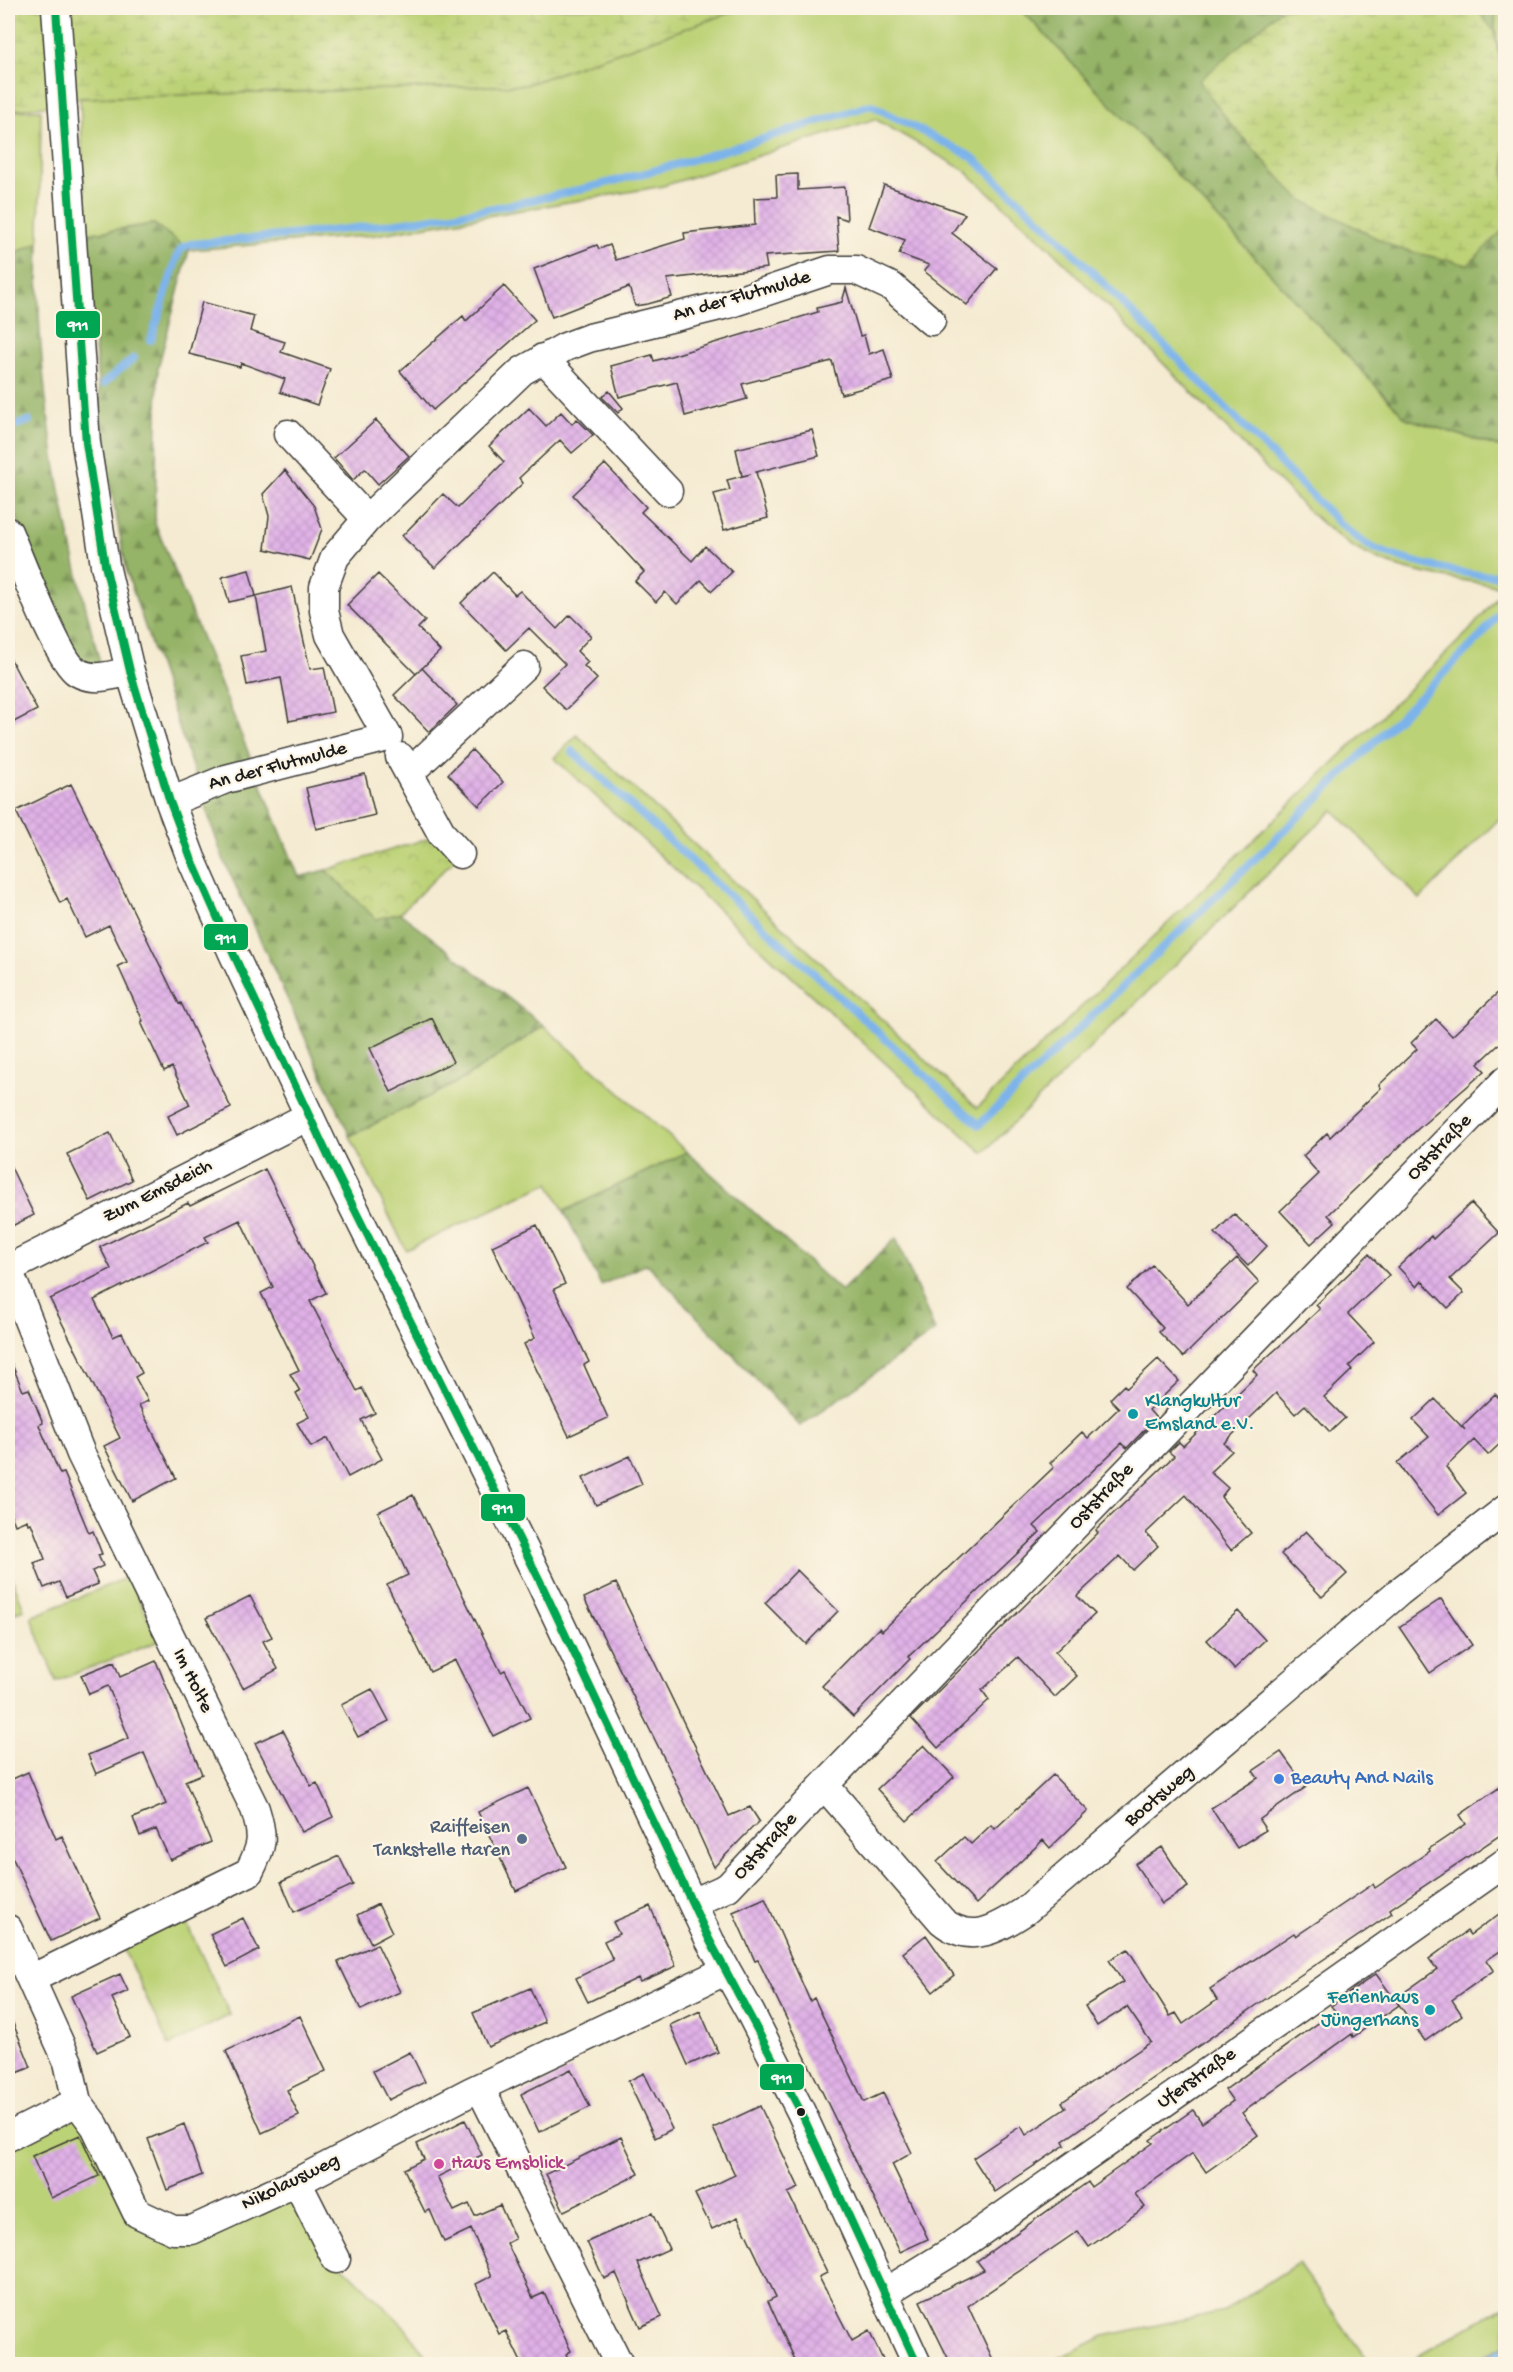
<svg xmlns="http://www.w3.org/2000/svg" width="1513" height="2372" viewBox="0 0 1513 2372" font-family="'Gochi Hand',sans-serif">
  <defs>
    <pattern id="forest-firs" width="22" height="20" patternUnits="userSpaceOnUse" patternTransform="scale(1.5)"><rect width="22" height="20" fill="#95b467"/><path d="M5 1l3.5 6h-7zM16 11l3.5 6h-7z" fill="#799254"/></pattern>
    <pattern id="wetland-marsh" width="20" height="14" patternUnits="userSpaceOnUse" patternTransform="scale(1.5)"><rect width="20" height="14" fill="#bcd276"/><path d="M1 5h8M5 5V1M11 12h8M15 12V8" fill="none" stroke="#a1b466"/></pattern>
    <pattern id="park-crowns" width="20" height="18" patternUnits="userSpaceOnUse" patternTransform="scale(1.5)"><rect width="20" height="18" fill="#bcd276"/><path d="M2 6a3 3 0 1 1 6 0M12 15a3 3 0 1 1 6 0" fill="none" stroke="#a1b466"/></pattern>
    <pattern id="building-cross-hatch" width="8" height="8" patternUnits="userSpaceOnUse" patternTransform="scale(1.5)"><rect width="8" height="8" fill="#e0b1e7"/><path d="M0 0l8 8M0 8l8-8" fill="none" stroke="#c098c6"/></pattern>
  </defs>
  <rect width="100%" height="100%" fill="#fcf5e5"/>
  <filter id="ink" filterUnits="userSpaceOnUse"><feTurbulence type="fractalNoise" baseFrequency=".0167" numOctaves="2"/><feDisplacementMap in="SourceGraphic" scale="12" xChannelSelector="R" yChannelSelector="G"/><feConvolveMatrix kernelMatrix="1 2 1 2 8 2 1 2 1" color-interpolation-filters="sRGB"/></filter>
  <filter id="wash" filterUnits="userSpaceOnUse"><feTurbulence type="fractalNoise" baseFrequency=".008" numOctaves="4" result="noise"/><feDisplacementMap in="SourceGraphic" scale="24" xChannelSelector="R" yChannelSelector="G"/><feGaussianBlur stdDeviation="1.35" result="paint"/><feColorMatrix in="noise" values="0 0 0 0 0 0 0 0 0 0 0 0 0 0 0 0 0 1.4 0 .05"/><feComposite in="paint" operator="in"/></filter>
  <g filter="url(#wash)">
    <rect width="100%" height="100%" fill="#f5ebd2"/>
    <path fill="#bcd276" stroke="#6c7749" stroke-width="1.5" d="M 743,8 L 1020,8 L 1406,418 L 1505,449 L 1505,813 L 1420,899 L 1333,810 L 983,1153 L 554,758 L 577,735 L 977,1108 L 1469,631 L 1494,601 L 1502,587 C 1457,578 1407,575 1366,554 C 1343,543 1325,525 1306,509 L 1049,247 L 964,170 L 875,119 L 663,186 L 375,235 L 189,250 L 154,224 L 86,234 L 80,98 L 525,85 Z
      M 1496,8 L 1505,8 L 1505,66 C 1495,46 1494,30 1496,8 Z
      M 41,110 L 39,242 L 8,257 L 8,111 Z
      M 544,1026 L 687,1152 L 564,1211 L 549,1183 L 406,1250 L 350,1136 L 460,1081 Z
      M 8,1568 L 24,1609 L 8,1616 Z
      M 128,1577 L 159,1641 L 56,1681 L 31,1617 Z
      M 183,1916 L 230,2015 L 169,2046 L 122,1946 Z
      M 77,2102 L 137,2212 L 173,2230 L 297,2182 L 336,2259 L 403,2325 L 432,2364 L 8,2364 L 8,2137 Z
      M 1298,2263 L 1370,2364 L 1052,2364 L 1055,2360 L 1104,2336 L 1224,2311 Z
      M 1505,2306 L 1505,2345 L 1471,2364 L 1404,2364 Z"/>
    <path fill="url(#forest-firs)" stroke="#586842" stroke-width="1.5" d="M 1020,8 L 1496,8 C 1494,30 1495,46 1506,66 L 1505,449 L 1406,418 Z
      M 154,224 L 189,250 L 158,368 L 155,523 L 299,877 L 326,870 L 376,919 L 400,913 L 544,1026 L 460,1081 L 350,1136 L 222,856 L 127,573 L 103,445 L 86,234 Z
      M 39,242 C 33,389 66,537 104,678 L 84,676 L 8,497 L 8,257 Z
      M 687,1152 L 841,1291 L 896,1238 L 935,1331 L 800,1426 L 647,1264 L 601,1285 L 564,1211 Z"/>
    <path fill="url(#wetland-marsh)" stroke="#6c7749" stroke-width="1.5" d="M 8,8 L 743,8 L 525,85 L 80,98 L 44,106 L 8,111 Z
      M 1283,8 L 1476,8 L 1494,31 L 1498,52 L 1505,66 L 1505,228 L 1468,265 L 1396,248 L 1298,198 L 1229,122 L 1199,81 Z"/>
    <path fill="url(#park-crowns)" stroke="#6c7749" stroke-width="1.5" d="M 442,834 L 460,854 L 400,913 L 376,919 L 326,870 Z"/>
    <path fill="#7bb3eb" stroke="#4c6884" stroke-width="1.5" d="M 1505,2345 L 1505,2364 L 1471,2364 Z"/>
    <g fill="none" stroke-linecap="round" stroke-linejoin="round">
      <path stroke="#7bb3eb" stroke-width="8" d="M 151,340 L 178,254 L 183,247 L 191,244 C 306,234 420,224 533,200 C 648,176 759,140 871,105 L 972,157 L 1055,234 L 1338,522 C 1348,530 1359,541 1371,547 C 1396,559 1480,581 1506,574
        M 103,384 L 134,358
        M 8,428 L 29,421
        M 572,751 L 979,1125 L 1319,797 L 1481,636 L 1506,605"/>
    </g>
    <g id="blocks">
      <path fill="url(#building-cross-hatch)" d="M 798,174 L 798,190 L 845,187 L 847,220 L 836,216 L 839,251 L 765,256 L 767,268 L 667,279 L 672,297 L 648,304 L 635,306 L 629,287 L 552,317 L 534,269 L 597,245 L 599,249 L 610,245 L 616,260 L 685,239 L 684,233 L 755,225 L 754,198 L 777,197 L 776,175 Z
        M 884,185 L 965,214 L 952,233 L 997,268 L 967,305 L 924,271 L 929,265 L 899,254 L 905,240 L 869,227 Z
        M 504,286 L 535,320 L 433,410 L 400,371 L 463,316 L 466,321 Z
        M 846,288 L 860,336 L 864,335 L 869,354 L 884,349 L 893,380 L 841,394 L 832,361 L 742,384 L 747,399 L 685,416 L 677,382 L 619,397 L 611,366 L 652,355 L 654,361 L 818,312 L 817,308 L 842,302 Z
        M 202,302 L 254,316 L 250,331 L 285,342 L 281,352 L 330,369 L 317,405 L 280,392 L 285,379 L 241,363 L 240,367 L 189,354 Z
        M 609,391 L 623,408 L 618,413 L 602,397 Z
        M 529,408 L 546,426 L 561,412 L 572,424 L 577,419 L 593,435 L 572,453 L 560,440 L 519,478 L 523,483 L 435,568 L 402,536 L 443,494 L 458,508 L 504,462 L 489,446 Z
        M 376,420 L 409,456 L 378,484 L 365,469 L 353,480 L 334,458 Z
        M 812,430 L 819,456 L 756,472 L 768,518 L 724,530 L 714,494 L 730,490 L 727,480 L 751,474 L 742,476 L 736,449 Z
        M 605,464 L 646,507 L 641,512 L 692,561 L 705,546 L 732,572 L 712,591 L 701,580 L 677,604 L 665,592 L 656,602 L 635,581 L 644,572 L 573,495 Z
        M 285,470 L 314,506 L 322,529 L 310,560 L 265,549 L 269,516 L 263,494 Z
        M 249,570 L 256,596 L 229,602 L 222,577 Z
        M 493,572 L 515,595 L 520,591 L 557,629 L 570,615 L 591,636 L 577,651 L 588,662 L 584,666 L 597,679 L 566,710 L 542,686 L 565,664 L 529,628 L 506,650 L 461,603 Z
        M 378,574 L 425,621 L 418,628 L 440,651 L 416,674 L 347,605 Z
        M 292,587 L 310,669 L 324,667 L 333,712 L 289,721 L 281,678 L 247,685 L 241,656 L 266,651 L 256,596 Z
        M 8,654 L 37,710 L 8,725 Z
        M 422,668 L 457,705 L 429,732 L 394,695 Z
        M 472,750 L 503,782 L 479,806 L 448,774 Z
        M 365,774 L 375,815 L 316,829 L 306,788 Z
        M 71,784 L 179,1004 L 181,1003 L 231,1108 L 177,1135 L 168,1116 L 190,1105 L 172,1067 L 164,1071 L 141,1022 L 143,1021 L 118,966 L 127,962 L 109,925 L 85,937 L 67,899 L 60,903 L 16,811 Z
        M 1506,985 L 1506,1038 L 1478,1064 L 1485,1071 L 1419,1128 L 1328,1215 L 1335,1222 L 1311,1244 L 1280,1211 L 1319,1174 L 1303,1156 L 1327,1133 L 1330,1137 L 1381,1088 L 1379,1085 L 1417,1049 L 1411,1043 L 1436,1019 L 1452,1036 Z
        M 432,1018 L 453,1062 L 391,1092 L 370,1048 Z
        M 110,1133 L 132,1180 L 90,1201 L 67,1154 Z
        M 8,1161 L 34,1215 L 8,1228 Z
        M 265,1169 L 326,1293 L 310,1301 L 357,1391 L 362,1388 L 375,1413 L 361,1420 L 382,1459 L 348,1477 L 328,1438 L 311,1447 L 297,1423 L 309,1417 L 296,1393 L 300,1391 L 290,1374 L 299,1370 L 261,1293 L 273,1287 L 240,1220 L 205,1237 L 208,1242 L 94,1300 L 113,1337 L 122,1333 L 142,1373 L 135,1377 L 148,1401 L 139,1405 L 176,1478 L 132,1501 L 104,1446 L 120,1438 L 50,1299 L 111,1269 L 100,1247 L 188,1203 L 190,1206 Z
        M 1471,1203 L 1499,1233 L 1450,1279 L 1464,1293 L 1448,1308 L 1422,1281 L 1417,1287 L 1398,1267 L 1431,1236 L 1433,1239 Z
        M 1234,1214 L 1267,1246 L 1248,1266 L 1215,1233 Z
        M 537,1225 L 565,1284 L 554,1289 L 589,1362 L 584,1365 L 608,1418 L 569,1436 L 524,1344 L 535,1338 L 492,1246 Z
        M 1369,1254 L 1389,1275 L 1348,1314 L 1374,1342 L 1349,1366 L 1352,1370 L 1324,1397 L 1345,1418 L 1330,1432 L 1305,1405 L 1295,1414 L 1276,1393 L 1224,1443 L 1232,1451 L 1210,1472 L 1228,1488 L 1221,1497 L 1251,1533 L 1231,1550 L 1186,1495 L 1146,1533 L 1158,1546 L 1133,1570 L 1120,1556 L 1077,1596 L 1095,1614 L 1055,1652 L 1077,1676 L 1055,1697 L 1018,1657 L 982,1690 L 989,1700 L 938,1748 L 911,1718 L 1098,1533 L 1096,1530 L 1174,1456 L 1169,1452 L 1179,1442 L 1183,1446 L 1257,1375 L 1253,1370 L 1320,1309 L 1316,1305 Z
        M 1237,1258 L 1259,1282 L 1183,1357 L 1159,1332 L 1163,1328 L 1127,1289 L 1152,1265 L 1188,1304 Z
        M 8,1355 L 23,1391 L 29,1389 L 43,1423 L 39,1425 L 60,1474 L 64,1473 L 89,1533 L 93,1531 L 102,1554 L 98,1555 L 103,1566 L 92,1571 L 98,1584 L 66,1597 L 59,1582 L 44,1588 L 34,1563 L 45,1559 L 31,1523 L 28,1524 L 27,1520 L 15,1525 L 8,1506 Z
        M 1158,1359 L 1179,1381 L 1149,1410 L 1156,1418 L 1127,1448 L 1122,1443 L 1034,1526 L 1040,1532 L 908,1657 L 910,1659 L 853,1717 L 822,1686 L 879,1628 L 882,1631 L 1054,1467 L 1050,1463 L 1082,1432 L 1088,1438 L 1119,1408 L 1110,1399 L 1124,1385 L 1127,1388 Z
        M 1495,1394 L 1506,1405 L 1506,1438 L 1488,1455 L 1474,1440 L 1446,1467 L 1466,1493 L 1438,1515 L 1397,1463 L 1429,1437 L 1413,1420 L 1435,1399 L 1465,1430 L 1462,1426 Z
        M 630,1456 L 642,1484 L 596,1505 L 583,1478 Z
        M 413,1495 L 501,1672 L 505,1670 L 530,1718 L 493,1736 L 455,1660 L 430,1672 L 387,1585 L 408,1575 L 378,1512 Z
        M 1306,1531 L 1347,1574 L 1322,1597 L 1281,1554 Z
        M 797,1570 L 838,1611 L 806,1644 L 765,1603 Z
        M 616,1583 L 729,1816 L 750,1807 L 759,1821 L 714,1867 L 670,1770 L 584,1598 Z
        M 250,1596 L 272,1637 L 263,1641 L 278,1669 L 243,1688 L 206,1618 Z
        M 1441,1599 L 1472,1645 L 1430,1673 L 1399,1627 Z
        M 1238,1611 L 1265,1640 L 1234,1669 L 1207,1640 Z
        M 156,1661 L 202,1774 L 185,1781 L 211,1842 L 170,1860 L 156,1829 L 140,1836 L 133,1818 L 166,1804 L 144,1753 L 96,1774 L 88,1755 L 129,1738 L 108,1686 L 89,1694 L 81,1675 L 114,1662 L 120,1677 Z
        M 372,1689 L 389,1721 L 358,1737 L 341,1705 Z
        M 283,1730 L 311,1786 L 317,1783 L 333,1817 L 302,1832 L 255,1743 Z
        M 924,1745 L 954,1777 L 907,1821 L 877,1789 Z
        M 1281,1752 L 1306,1787 L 1259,1820 L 1266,1830 L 1237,1848 L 1211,1808 L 1258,1778 L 1253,1771 Z
        M 28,1772 L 56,1839 L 62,1836 L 100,1918 L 51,1941 L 8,1848 L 8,1781 Z
        M 1053,1775 L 1088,1811 L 1050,1848 L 1043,1840 L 976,1904 L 937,1862 L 964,1837 L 971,1844 L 991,1825 L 995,1829 Z
        M 1506,1783 L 1506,1831 L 1390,1909 L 1392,1913 L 1274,1993 L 1063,2141 L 1065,2145 L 995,2192 L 973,2158 L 1021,2126 L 1026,2135 L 1066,2108 L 1062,2102 L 1151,2042 L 1127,2007 L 1097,2026 L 1085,2006 L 1123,1982 L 1109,1960 L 1128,1949 L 1170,2016 L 1176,2013 L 1183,2024 L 1217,2000 L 1210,1989 L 1294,1933 L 1296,1936 L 1373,1884 L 1375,1888 L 1430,1851 L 1429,1849 L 1466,1824 L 1460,1815 Z
        M 528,1788 L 566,1867 L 516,1891 L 478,1812 Z
        M 1162,1847 L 1188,1887 L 1162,1904 L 1135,1864 Z
        M 339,1856 L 353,1885 L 294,1912 L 281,1882 Z
        M 765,1898 L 810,2001 L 814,1998 L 864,2102 L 883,2093 L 912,2153 L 892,2164 L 928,2239 L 900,2252 L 758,1960 L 755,1961 L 733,1912 Z
        M 378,1904 L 392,1932 L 371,1943 L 357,1915 Z
        M 650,1906 L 676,1966 L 640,1982 L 638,1978 L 588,2002 L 576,1978 L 613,1960 L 604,1941 L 619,1934 L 613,1922 Z
        M 1506,1909 L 1506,1947 L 1487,1960 L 1494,1970 L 1452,2000 L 1462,2015 L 1425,2041 L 1395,1999 L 1437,1969 L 1429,1959 L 1467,1931 L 1470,1935 Z
        M 243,1918 L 259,1950 L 227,1967 L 210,1934 Z
        M 926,1935 L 954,1975 L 933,1992 L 903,1953 Z
        M 377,1944 L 400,1992 L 361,2010 L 338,1962 Z
        M 120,1974 L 128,1991 L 112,1998 L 130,2037 L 97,2052 L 71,1996 Z
        M 1376,1974 L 1399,2005 L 1353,2037 L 1352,2034 L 1242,2113 L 1258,2135 L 1206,2172 L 1193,2153 L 1135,2194 L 1145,2207 L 1089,2247 L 1078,2231 L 968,2306 L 995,2364 L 951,2364 L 920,2301 L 984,2270 L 977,2261 L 1088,2182 L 1091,2187 L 1153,2143 L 1150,2140 L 1193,2110 L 1202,2123 L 1233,2101 L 1225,2090 L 1335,2011 L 1331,2006 Z
        M 530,1988 L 545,2022 L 488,2047 L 473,2013 Z
        M 8,2011 L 31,2067 L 8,2077 Z
        M 700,2011 L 718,2052 L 688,2065 L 670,2025 Z
        M 300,2016 L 326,2071 L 287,2090 L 299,2116 L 262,2133 L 226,2051 Z
        M 410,2052 L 425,2082 L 388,2100 L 373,2071 Z
        M 571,2069 L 590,2107 L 539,2132 L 521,2094 Z
        M 644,2073 L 672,2129 L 655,2138 L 628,2081 Z
        M 760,2106 L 799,2188 L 788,2193 L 827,2273 L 819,2277 L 852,2341 L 869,2331 L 885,2364 L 797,2364 L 768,2301 L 776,2297 L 738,2217 L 712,2229 L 695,2194 L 735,2175 L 713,2128 Z
        M 465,2120 L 482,2155 L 437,2177 L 454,2211 L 469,2204 L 475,2216 L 500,2205 L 515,2239 L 507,2243 L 533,2298 L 544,2293 L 571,2351 L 566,2354 L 571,2364 L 522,2364 L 506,2331 L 499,2334 L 476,2284 L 492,2276 L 471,2229 L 444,2242 L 430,2210 L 425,2212 L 404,2169 L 424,2159 L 417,2144 Z
        M 184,2124 L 202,2175 L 167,2190 L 148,2139 Z
        M 80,2135 L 99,2176 L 51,2198 L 32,2156 Z
        M 621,2137 L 639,2174 L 564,2211 L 546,2174 Z
        M 652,2213 L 669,2249 L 638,2263 L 662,2317 L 640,2327 L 616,2273 L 604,2279 L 587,2242 Z"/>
    </g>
  </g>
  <g filter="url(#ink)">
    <use href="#blocks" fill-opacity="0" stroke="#3d3b37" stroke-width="1.5"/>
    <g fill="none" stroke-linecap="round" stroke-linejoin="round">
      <g stroke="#3d3b37" stroke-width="31">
        <path id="minor" d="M 56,8 L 86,443 L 105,565 L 130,671 L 170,802 L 191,858 L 233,953 L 329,1158 L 540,1581 L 710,1941 L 750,2012 L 801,2112 L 917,2364
          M 543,358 L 668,491
          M 288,434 L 367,519
          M 8,532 C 19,557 58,661 77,672 C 94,682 113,675 130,671
          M 400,757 L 442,834 L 460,854
          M 410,772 L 524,666
          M 170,802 L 226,779 L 388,737 L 330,635 L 324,611 L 324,587 L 335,557 L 367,519 L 522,371 L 565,347 L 589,338 L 728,304 L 830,270 L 856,270 L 892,287 L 931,321
          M 824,1785 L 942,1921 C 971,1945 997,1929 1025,1911 L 1399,1592 L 1506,1509
          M 693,1903 L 728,1887 L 824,1785 L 1506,1080
          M 8,1929 L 68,2062 L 77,2102 L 95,2126 L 137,2213 L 173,2230 L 192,2230 L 297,2182 L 470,2092 L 725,1971
          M 31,1979 L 249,1872 C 263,1845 264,1838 255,1809 L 81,1454 L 8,1269 L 309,1116
          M 480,2088 L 619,2364
          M 8,2137 L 77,2102
          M 297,2182 L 336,2259
          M 886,2292 L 956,2249 L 1506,1862"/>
      </g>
      <use href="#minor" stroke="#fff" stroke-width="28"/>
      <g stroke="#fcf5e5" stroke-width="12">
        <path id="bus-1" d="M 56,8 L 86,443 L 105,565 L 130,671 L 170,802 L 191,858 L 233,953 L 329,1158 L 540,1581 L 710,1941 L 801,2112 L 917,2364"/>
      </g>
      <use href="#bus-1" stroke="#00a651" stroke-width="8"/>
    </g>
  </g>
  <g fill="#0f9aa8" stroke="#fcf5e5" stroke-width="2">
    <circle cx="1133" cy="1414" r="6"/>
    <circle cx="1430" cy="2010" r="6"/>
  </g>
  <circle fill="#3f7fe0" stroke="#fcf5e5" stroke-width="2" cx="1279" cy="1779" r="6"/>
  <circle fill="#5c6f8a" stroke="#fcf5e5" stroke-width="2" cx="522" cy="1839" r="6"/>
  <circle fill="#1c1c1c" stroke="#fcf5e5" stroke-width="2" cx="801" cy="2112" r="5"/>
  <circle fill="#d1479c" stroke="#fcf5e5" stroke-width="2" cx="439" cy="2164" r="6"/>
  <g text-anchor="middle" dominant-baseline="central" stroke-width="4.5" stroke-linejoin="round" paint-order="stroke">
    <g font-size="20" fill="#1c1c1c" stroke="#fcf5e5">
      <text transform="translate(742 297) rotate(-16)">An der Flutmulde</text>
      <text transform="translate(278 767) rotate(-15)">An der Flutmulde</text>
      <text transform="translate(1440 1148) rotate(-46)">Oststraße</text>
      <text transform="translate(158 1192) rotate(-27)">Zum Emsdeich</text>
      <text transform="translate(1102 1497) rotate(-46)">Oststraße</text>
      <text transform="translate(192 1681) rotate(64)">Im Holte</text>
      <text transform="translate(1160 1797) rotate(-40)">Bootsweg</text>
      <text transform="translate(766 1847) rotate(-47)">Oststraße</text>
      <text transform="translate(1197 2079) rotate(-35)">Uferstraße</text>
      <text transform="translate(291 2183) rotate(-26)">Nikolausweg</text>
    </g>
    <g font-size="20" fill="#0d838f" stroke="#fcf5e5" text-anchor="start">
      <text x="1145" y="1402">Klangkultur<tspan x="1145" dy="23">Emsland e.V.</tspan></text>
      <text x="1418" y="1998" text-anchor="end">Ferienhaus<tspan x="1418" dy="23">Jüngerhans</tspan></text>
    </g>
    <g font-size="20" fill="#366cbe" stroke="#fcf5e5" text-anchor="start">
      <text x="1291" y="1779">Beauty And Nails</text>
    </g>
    <g font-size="20" fill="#4e5e75" stroke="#fcf5e5" text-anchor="end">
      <text x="510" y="1828">Raiffeisen<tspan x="510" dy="23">Tankstelle Haren</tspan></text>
    </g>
    <g font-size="20" fill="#b23c85" stroke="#fcf5e5" text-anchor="start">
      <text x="451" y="2164">Haus Emsblick</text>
    </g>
  </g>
  <g stroke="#fcf5e5" stroke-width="2">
    <rect x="55" y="310" width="46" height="29" rx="6" fill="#00a651"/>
    <rect x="203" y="923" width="46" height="28" rx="6" fill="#00a651"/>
    <rect x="480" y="1493" width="46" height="29" rx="6" fill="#00a651"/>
    <rect x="759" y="2063" width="46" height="28" rx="6" fill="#00a651"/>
  </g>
  <g font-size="16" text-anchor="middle" font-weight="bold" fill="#fff">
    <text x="78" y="330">911</text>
    <text x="226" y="943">911</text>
    <text x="503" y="1513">911</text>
    <text x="782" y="2083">911</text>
  </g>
  <rect width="1513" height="2372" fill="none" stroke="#fcf5e5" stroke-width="30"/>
</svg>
